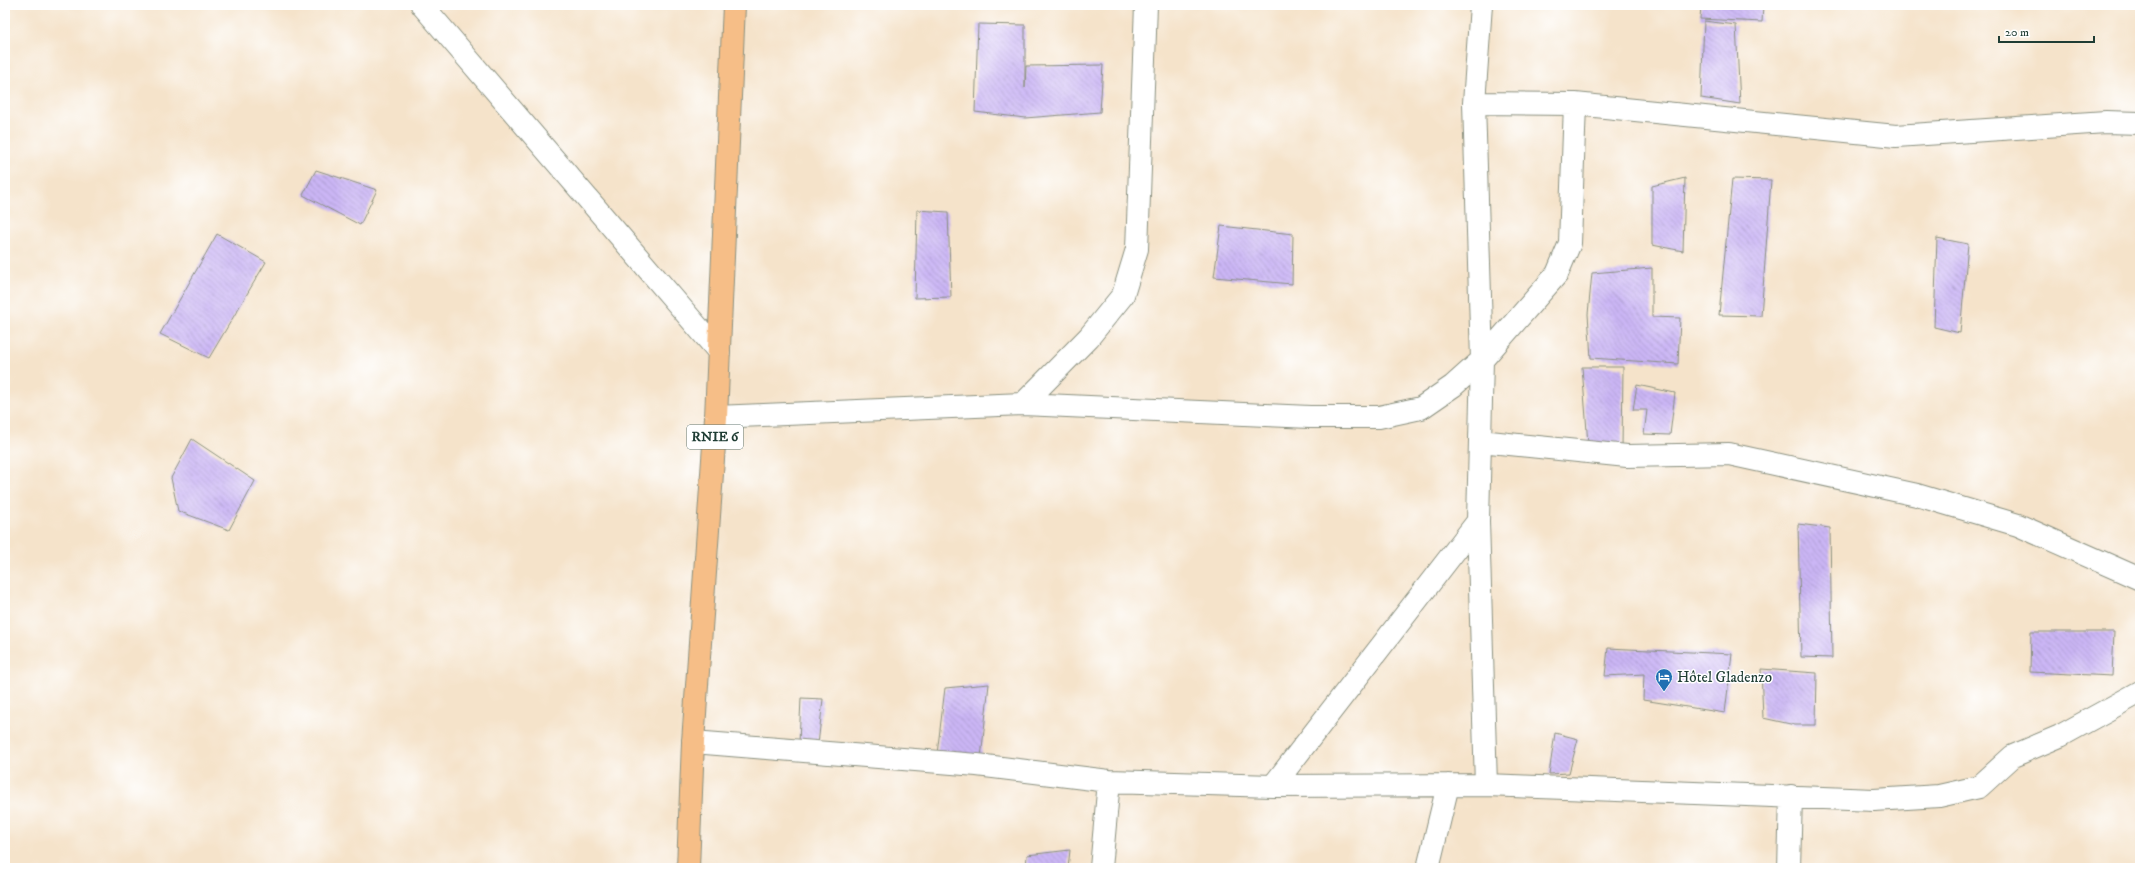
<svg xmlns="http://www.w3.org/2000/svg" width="2145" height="873" viewBox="0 0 2145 873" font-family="'IM FELL DW Pica',serif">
  <defs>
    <pattern id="building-back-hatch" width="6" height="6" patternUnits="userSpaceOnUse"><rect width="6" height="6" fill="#cbb6f5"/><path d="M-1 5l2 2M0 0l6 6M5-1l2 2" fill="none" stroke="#a495c7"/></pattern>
  </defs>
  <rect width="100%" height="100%" fill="#fff"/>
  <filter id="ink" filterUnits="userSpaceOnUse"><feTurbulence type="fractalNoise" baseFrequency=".025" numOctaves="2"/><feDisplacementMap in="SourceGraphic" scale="8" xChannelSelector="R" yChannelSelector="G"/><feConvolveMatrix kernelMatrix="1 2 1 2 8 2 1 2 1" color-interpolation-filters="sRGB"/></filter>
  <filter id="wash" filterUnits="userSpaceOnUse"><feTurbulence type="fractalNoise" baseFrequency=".012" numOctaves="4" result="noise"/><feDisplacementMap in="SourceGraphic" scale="16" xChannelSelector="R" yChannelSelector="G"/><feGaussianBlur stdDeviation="0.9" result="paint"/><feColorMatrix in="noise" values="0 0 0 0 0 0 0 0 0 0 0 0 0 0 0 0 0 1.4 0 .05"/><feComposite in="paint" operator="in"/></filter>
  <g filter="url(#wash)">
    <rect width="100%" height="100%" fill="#f5e3ca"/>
    <g id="blocks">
      <path fill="url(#building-back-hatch)" d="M 1701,5 L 1763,5 L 1762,22 L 1700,19 Z
        M 1704,21 L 1736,25 L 1740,104 L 1701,98 Z
        M 978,24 L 1025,25 L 1025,88 L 1026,66 L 1103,65 L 1100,112 L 1025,118 L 975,112 Z
        M 316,170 L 377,190 L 360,225 L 303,195 Z
        M 1685,178 L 1683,251 L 1652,245 L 1652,186 Z
        M 1732,179 L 1771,180 L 1761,316 L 1719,315 Z
        M 917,210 L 948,212 L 951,297 L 915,298 Z
        M 1221,226 L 1293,234 L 1292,284 L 1214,277 Z
        M 217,234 L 266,262 L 209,358 L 160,334 Z
        M 1937,238 L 1968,244 L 1960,333 L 1934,327 Z
        M 1652,268 L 1652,317 L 1680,318 L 1678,364 L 1591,358 L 1588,314 L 1592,273 Z
        M 1582,367 L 1623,367 L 1622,448 L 1588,444 Z
        M 1637,385 L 1675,393 L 1670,435 L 1644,434 L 1647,410 L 1633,410 Z
        M 192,439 L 255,481 L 229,530 L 178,511 L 171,478 Z
        M 1798,524 L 1830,528 L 1832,658 L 1801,657 Z
        M 2031,632 L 2114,632 L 2112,676 L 2030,672 Z
        M 1608,648 L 1732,654 L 1725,713 L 1643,700 L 1644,674 L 1605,676 Z
        M 1761,669 L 1817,673 L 1816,725 L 1795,725 L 1763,718 Z
        M 989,684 L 981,758 L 937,754 L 945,688 Z
        M 801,698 L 823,699 L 818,745 L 799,743 Z
        M 1555,733 L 1578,739 L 1569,773 L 1549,774 Z
        M 1070,850 L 1068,868 L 1026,868 L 1027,855 Z"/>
    </g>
  </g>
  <g filter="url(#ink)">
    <use href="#blocks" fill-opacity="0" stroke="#8a907f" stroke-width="1"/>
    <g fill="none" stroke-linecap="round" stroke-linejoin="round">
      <g stroke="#8a907f" stroke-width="24">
        <path id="minor" d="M 422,5 L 719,352
          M 1474,103 L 1575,104 L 1896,136 L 2106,122 L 2140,123
          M 1023,404 L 1089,337 L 1123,295 L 1137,249 L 1146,5
          M 716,417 L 1023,404 L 1310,417 L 1379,417 L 1421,408 L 1453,386 L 1482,360 L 1557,274 L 1570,243 L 1575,104
          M 1480,441 L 1627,456 L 1729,454 L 1917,495 L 2018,525 L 2140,579
          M 1478,521 L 1486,785
          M 693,742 L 977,765 L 1109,781 L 1273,786 L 1486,785 L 1874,800 L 1939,796 L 1979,787 L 2013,756 L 2060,736 L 2140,692
          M 1273,786 L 1478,521 L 1482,360 L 1474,103 L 1481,5
          M 1101,868 L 1109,781
          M 1428,868 L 1448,785
          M 1789,868 L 1791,796"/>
      </g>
      <g stroke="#8a907f" stroke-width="24">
        <path id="major" d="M 688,868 L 693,742 L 716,417 L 734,5"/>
      </g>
      <use href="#minor" stroke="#fff" stroke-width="22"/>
      <use href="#major" stroke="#f6be87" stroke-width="22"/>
    </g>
  </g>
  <defs>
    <g id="hotel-pin" transform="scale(0.9)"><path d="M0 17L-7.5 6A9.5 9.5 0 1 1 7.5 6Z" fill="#1f6fb2" stroke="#fff"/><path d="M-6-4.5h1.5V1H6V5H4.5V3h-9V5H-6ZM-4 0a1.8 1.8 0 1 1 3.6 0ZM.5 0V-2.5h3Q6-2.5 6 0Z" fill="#fff"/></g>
  </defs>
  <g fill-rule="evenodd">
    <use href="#hotel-pin" x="1664" y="677"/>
  </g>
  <g text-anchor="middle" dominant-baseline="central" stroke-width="3" stroke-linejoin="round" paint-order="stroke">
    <rect fill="#fff" stroke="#627771" stroke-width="1" x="687" y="425" width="56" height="24" rx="3"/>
    <g font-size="14" font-weight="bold" fill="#1f3d34">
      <text x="715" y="437">RNIE 6</text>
    </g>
    <g font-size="15" fill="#1f3d34" stroke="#fff" text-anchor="start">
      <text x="1677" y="677">Hôtel Gladenzo</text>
    </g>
  </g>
  <rect width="2145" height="873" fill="none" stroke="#fff" stroke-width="20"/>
  <path d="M1999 36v6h95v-6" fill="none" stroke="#1f3d34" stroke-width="2"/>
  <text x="2005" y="36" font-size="12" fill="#1f3d34" stroke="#ffffff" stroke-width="3" paint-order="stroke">20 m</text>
</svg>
